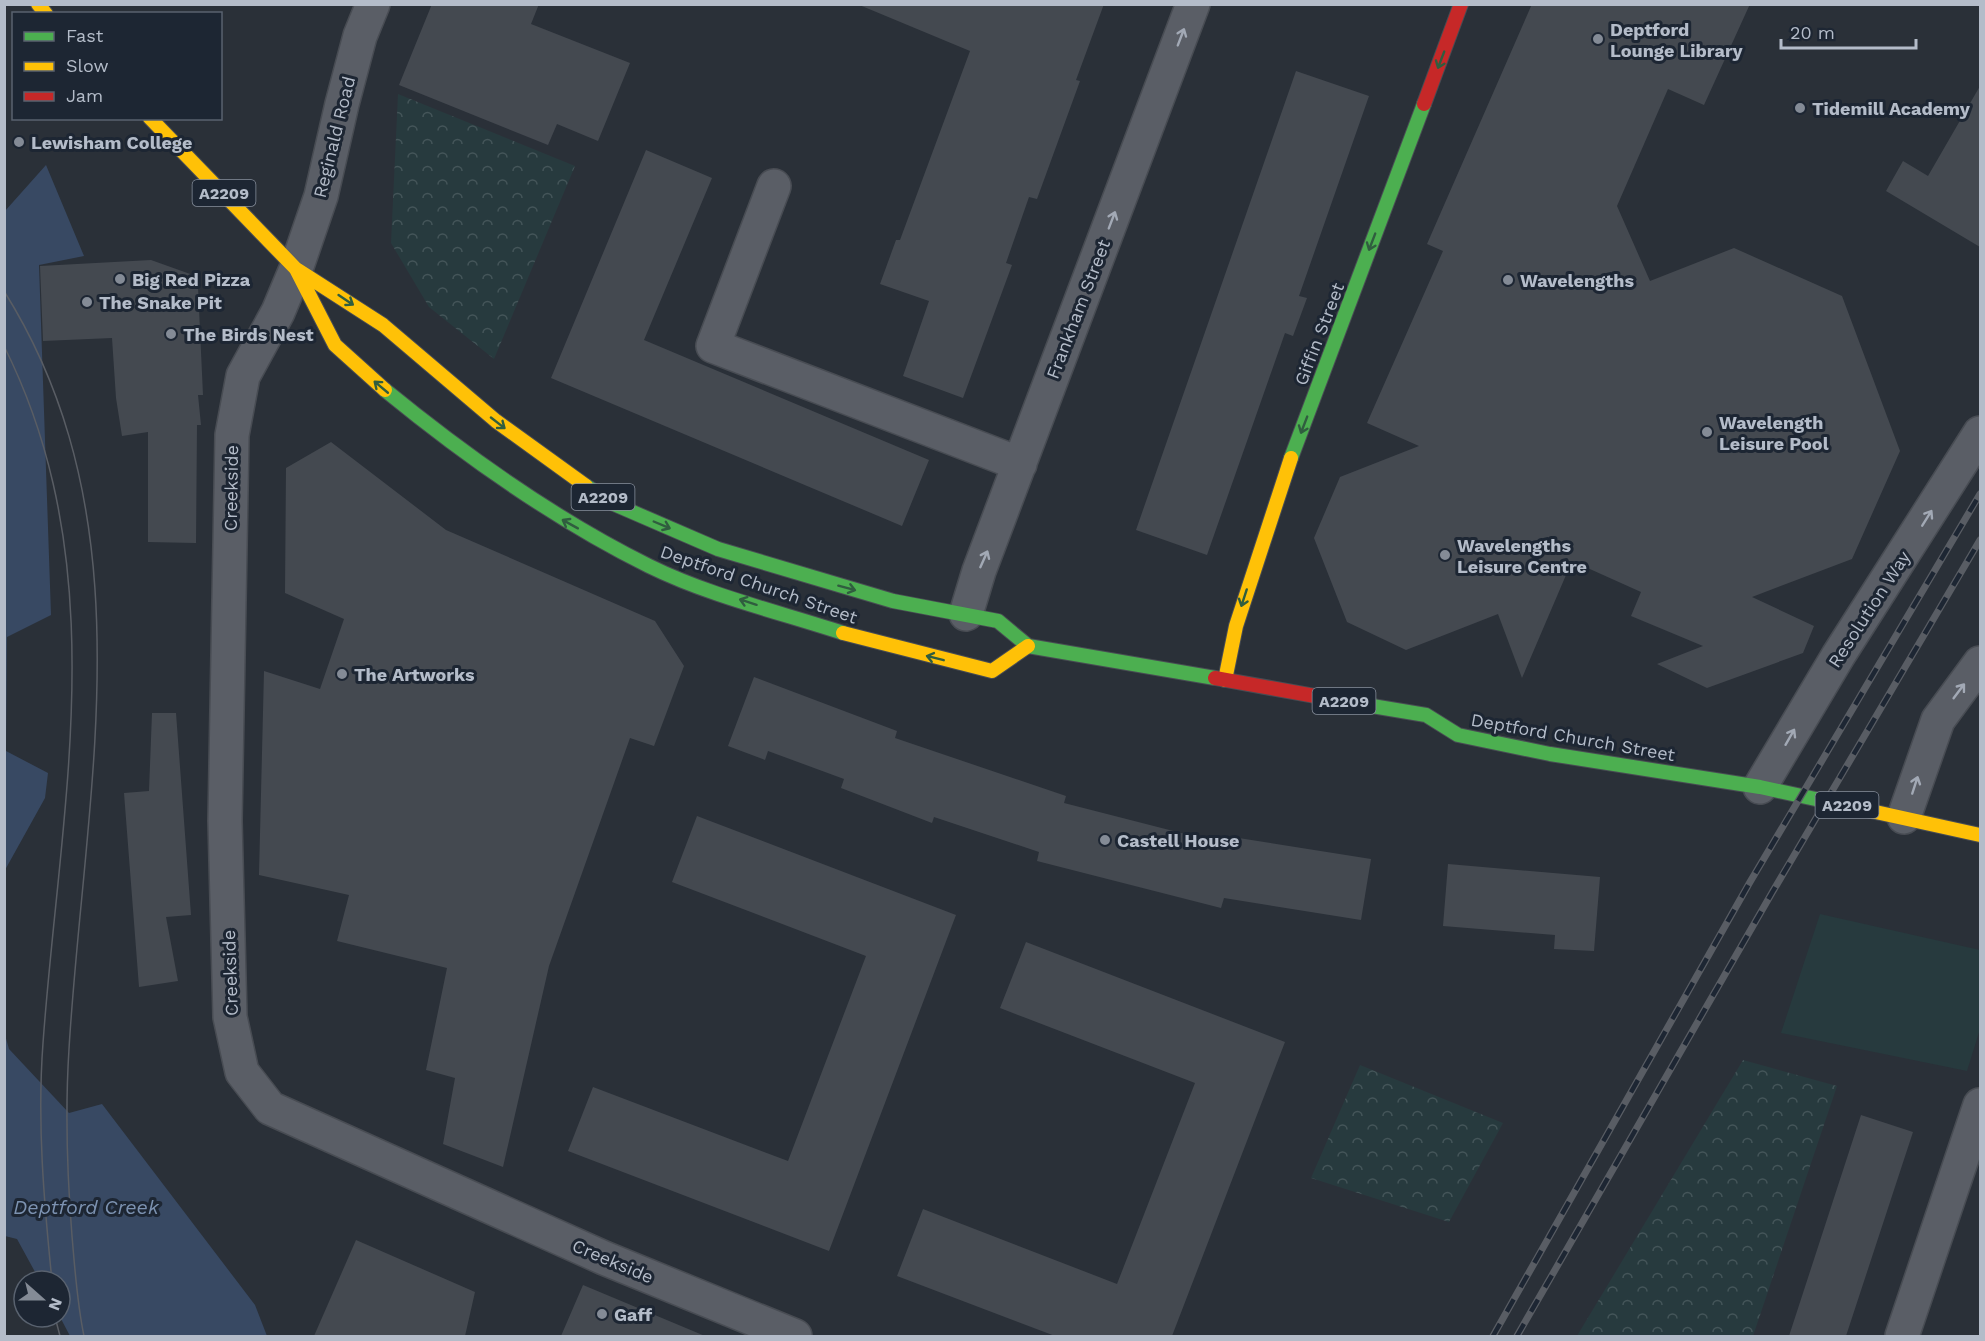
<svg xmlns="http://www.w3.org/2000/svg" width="1985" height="1341" viewBox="0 0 1985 1341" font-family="'Work Sans',sans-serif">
  <defs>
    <pattern id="park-crowns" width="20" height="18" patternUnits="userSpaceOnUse" patternTransform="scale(1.5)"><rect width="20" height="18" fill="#273a3e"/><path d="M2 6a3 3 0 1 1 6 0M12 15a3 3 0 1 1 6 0" fill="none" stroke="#445559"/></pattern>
  </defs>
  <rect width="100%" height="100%" fill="#2a3038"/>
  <path fill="#273a3e" d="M 1820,914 L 1980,950 L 1980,1029 L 1967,1071 L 1781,1033 Z"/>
  <path fill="url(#park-crowns)" d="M 398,94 L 575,166 L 494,359 L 429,307 L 391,243 Z
    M 1743,1060 L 1837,1086 L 1753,1336 L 1577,1336 Z
    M 1360,1065 L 1503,1123 L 1449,1222 L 1311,1178 Z"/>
  <path fill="#384963" d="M 46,165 L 84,256 L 39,265 L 51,615 L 7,637 L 6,751 L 48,773 L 45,798 L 5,870 L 5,211 Z
    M 5,1035 L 9,1049 L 69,1113 L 102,1104 L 255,1305 L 267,1336 L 70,1336 L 60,1317 L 60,1281 L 40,1281 L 17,1239 L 5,1236 Z"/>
  <path fill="#444950" d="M 432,4 L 539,4 L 531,24 L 630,63 L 598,141 L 557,124 L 548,145 L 399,85 Z
    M 857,4 L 1104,4 L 1076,80 L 1080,81 L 1037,199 L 1029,197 L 1006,263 L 1012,265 L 963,398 L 903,376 L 929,301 L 880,284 L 896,240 L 900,240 L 970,51 Z
    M 1532,4 L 1750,4 L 1704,105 L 1668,89 L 1617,206 L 1650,281 L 1734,248 L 1842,296 L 1900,451 L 1852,559 L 1752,597 L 1814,626 L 1803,653 L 1707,688 L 1657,664 L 1703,646 L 1631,616 L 1641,592 L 1572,561 L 1522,678 L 1498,614 L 1406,650 L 1347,622 L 1314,538 L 1340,477 L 1419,446 L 1367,423 L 1443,251 L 1427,244 Z
    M 1296,71 L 1369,96 L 1299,296 L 1307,298 L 1293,336 L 1285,333 L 1207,555 L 1136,530 Z
    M 1980,86 L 1980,247 L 1886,191 L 1903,161 L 1928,176 Z
    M 646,150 L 712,178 L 644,340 L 929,460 L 902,526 L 551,378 Z
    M 151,260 L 193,275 L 198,287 L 203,395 L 198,395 L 201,425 L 197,425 L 196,543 L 148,542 L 148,432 L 122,436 L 116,398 L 112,338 L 43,341 L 40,266 Z
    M 331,442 L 446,530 L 655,621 L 684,666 L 654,746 L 630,738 L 549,966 L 503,1167 L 443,1144 L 455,1078 L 426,1070 L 447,968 L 337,941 L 349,895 L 259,875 L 264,671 L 320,689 L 344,619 L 285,593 L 286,468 Z
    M 754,677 L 897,731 L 895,738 L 1066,796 L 1064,803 L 1224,844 L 1226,836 L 1371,859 L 1361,920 L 1224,898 L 1221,908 L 1037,861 L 1039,852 L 934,817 L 932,823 L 841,788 L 844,779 L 768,751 L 765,760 L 728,746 Z
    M 152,713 L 176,713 L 191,915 L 166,917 L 178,981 L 139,987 L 124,793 L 149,791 Z
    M 697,816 L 956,915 L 829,1251 L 568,1151 L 593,1087 L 788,1161 L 866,956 L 672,882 Z
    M 1448,864 L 1600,877 L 1594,951 L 1554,949 L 1555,935 L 1443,926 Z
    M 1026,942 L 1285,1042 L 1172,1336 L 1055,1336 L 897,1276 L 923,1209 L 1117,1284 L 1195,1083 L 1000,1008 Z
    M 1861,1115 L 1913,1132 L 1846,1336 L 1789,1336 Z
    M 356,1240 L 475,1292 L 465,1336 L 314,1336 Z
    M 583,1285 L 705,1336 L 561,1336 Z"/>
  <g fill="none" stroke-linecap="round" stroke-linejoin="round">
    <g stroke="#484c53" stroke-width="36">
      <path id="street" d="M 373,4 L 360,36 L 342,104 L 321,196 L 296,269 L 278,312 L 243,376 L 232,435 L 225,821 L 230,1017 L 242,1072 L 270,1108 L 604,1258 L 795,1336
        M 774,186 L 713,346 L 1020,464
        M 966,614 L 979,571 L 1193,4
        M 1760,787 L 1838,656 L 1980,433
        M 1904,817 L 1938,720 L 1980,663
        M 1902,1336 L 1980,1105"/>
    </g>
    <g stroke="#484c53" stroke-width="16">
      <path id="fast" d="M 385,390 C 467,457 554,519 649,566 C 710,596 779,612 843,633
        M 1291,458 L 1424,104
        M 586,486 L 614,504 L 718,549 L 893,601 L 998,621 L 1028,646 L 1215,678
        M 1354,703 L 1426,715 L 1458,735 L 1550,754 L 1760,787 L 1871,811"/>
    </g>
    <g stroke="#484c53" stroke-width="16">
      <path id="slow" d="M 38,4 L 46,14
        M 150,118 L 296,269 L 335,345 L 385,390
        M 296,269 L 383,325 L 496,421 L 586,486
        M 843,633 L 992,671 L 1028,646
        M 1225,680 L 1236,626 L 1291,458
        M 1871,811 L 1980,835"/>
    </g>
    <g stroke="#484c53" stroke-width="16">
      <path id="jam" d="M 1424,104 L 1461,4
        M 1215,678 L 1354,703"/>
    </g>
    <use href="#street" stroke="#5a5e66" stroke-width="33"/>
    <use href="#fast" stroke="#4caf50" stroke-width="14"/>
    <use href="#slow" stroke="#ffc107" stroke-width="14"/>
    <use href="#jam" stroke="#c62828" stroke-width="14"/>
    <path stroke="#595d64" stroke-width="1.5" d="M 4,291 C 151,525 84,793 69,1049 C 65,1111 67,1173 72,1236 C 75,1270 77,1303 84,1336
      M 4,346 C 116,570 60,806 43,1043 C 37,1123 44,1202 52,1281
      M 55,1317 L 60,1336"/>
    <g stroke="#595d64" stroke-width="7">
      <path id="rail" d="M 1493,1336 L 1750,882 L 1980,494
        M 1517,1336 L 1773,891 L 1980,540"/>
    </g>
    <use href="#rail" stroke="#1d2633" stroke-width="4.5" stroke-dasharray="14" stroke-linecap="butt"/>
  </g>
  <defs><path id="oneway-shaft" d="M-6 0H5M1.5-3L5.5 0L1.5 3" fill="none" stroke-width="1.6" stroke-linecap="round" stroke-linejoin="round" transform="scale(1.5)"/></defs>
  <g stroke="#a2a9b5">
    <use href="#oneway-shaft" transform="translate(1181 37) rotate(-69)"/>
    <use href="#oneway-shaft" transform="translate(1112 220) rotate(-69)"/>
    <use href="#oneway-shaft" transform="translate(1927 518) rotate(-58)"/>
    <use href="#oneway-shaft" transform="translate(984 559) rotate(-66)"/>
    <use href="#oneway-shaft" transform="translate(1959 691) rotate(-53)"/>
    <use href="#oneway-shaft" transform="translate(1790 737) rotate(-60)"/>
    <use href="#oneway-shaft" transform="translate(1915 785) rotate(-72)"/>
  </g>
  <g stroke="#305d3f">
    <use href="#oneway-shaft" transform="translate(1441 60) rotate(111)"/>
    <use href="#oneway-shaft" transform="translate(1372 242) rotate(111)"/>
    <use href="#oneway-shaft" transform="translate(346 300) rotate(34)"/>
    <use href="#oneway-shaft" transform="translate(381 387) rotate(-140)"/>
    <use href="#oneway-shaft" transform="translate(498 423) rotate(38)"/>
    <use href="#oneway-shaft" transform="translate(1304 425) rotate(111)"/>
    <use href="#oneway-shaft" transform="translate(570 524) rotate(-151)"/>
    <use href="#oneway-shaft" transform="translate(662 525) rotate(23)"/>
    <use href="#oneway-shaft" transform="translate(847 588) rotate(15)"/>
    <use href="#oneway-shaft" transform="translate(1244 598) rotate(108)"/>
    <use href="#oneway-shaft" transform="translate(748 602) rotate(-162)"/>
    <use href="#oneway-shaft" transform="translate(935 658) rotate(-166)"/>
  </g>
  <g fill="#848b96" stroke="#1d2633" stroke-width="2">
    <circle cx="1598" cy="39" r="6"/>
    <circle cx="1800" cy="108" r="6"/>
    <circle cx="19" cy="142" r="6"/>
    <circle cx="120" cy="279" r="6"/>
    <circle cx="1508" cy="280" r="6"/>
    <circle cx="87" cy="302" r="6"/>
    <circle cx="171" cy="334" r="6"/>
    <circle cx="1707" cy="432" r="6"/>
    <circle cx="1445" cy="555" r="6"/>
    <circle cx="342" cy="674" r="6"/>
    <circle cx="1105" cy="840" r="6"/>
    <circle cx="602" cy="1314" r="6"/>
  </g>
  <g text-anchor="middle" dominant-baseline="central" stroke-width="6" stroke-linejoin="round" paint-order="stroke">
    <g fill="#1d2633" stroke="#878f9c" stroke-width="1.5">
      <rect x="192.5" y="180" width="63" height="26" rx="4.5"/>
      <rect x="571.5" y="484" width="63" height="26" rx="4.5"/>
      <rect x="1312.5" y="688" width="63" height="26" rx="4.5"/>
      <rect x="1815.5" y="792" width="63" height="26" rx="4.5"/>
    </g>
    <g font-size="16" font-weight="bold" fill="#b4bcc9">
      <text x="224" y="193">A2209</text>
      <text x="603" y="497">A2209</text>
      <text x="1344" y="701">A2209</text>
      <text x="1847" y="805">A2209</text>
    </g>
    <g font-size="18" font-weight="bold" fill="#b4bcc9" stroke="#1d2633" text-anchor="start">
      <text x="1610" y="29">Deptford<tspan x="1610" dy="21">Lounge Library</tspan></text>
      <text x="1812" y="108">Tidemill Academy</text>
      <text x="31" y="142">Lewisham College</text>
      <text x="132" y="279">Big Red Pizza</text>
      <text x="1520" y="280">Wavelengths</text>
      <text x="99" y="302">The Snake Pit</text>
      <text x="183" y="334">The Birds Nest</text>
      <text x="1719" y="422">Wavelength<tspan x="1719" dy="21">Leisure Pool</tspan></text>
      <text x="1457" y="545">Wavelengths<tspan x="1457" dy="21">Leisure Centre</tspan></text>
      <text x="354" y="674">The Artworks</text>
      <text x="1117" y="840">Castell House</text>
      <text x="614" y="1314">Gaff</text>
    </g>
    <g font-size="18" fill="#b4bcc9" stroke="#1d2633">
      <text transform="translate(334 137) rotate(-76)">Reginald Road</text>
      <text transform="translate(1078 309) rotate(-69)">Frankham Street</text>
      <text transform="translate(1319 334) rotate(-69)">Giffin Street</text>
      <text transform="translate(231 488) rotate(-89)">Creekside</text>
      <text transform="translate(759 584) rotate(19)">Deptford Church Street</text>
      <text transform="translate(1869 609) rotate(-57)">Resolution Way</text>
      <text transform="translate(1573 737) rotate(10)">Deptford Church Street</text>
      <text transform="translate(230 973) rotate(-92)">Creekside</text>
      <text transform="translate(613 1261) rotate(23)">Creekside</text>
    </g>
    <g font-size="20" font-style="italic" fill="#7c92b1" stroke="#1d2633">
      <text x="86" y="1207">Deptford Creek</text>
    </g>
  </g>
  <rect width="1985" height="1341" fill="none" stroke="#b4bcc9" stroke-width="12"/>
  <rect x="12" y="12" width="210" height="108" fill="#1d2633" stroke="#59626f" stroke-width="1.5"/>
  <rect x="24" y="32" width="30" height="9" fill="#4caf50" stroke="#59626f" stroke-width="1.5"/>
  <text x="66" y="42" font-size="18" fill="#b4bcc9">Fast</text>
  <rect x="24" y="62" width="30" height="9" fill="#ffc107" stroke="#59626f" stroke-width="1.5"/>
  <text x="66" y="72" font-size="18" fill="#b4bcc9">Slow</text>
  <rect x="24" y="92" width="30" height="9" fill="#c62828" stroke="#59626f" stroke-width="1.5"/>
  <text x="66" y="102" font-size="18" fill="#b4bcc9">Jam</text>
  <g transform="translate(42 1299) rotate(111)"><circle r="28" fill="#1d2633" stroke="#59626f" stroke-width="1.5"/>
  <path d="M0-4.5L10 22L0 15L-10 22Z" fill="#848b96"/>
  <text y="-9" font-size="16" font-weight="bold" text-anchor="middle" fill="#b4bcc9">N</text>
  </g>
  <path d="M1781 39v9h135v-9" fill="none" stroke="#b4bcc9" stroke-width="3"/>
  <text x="1790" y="39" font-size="18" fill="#b4bcc9" stroke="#1d2633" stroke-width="4.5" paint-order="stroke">20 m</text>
</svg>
